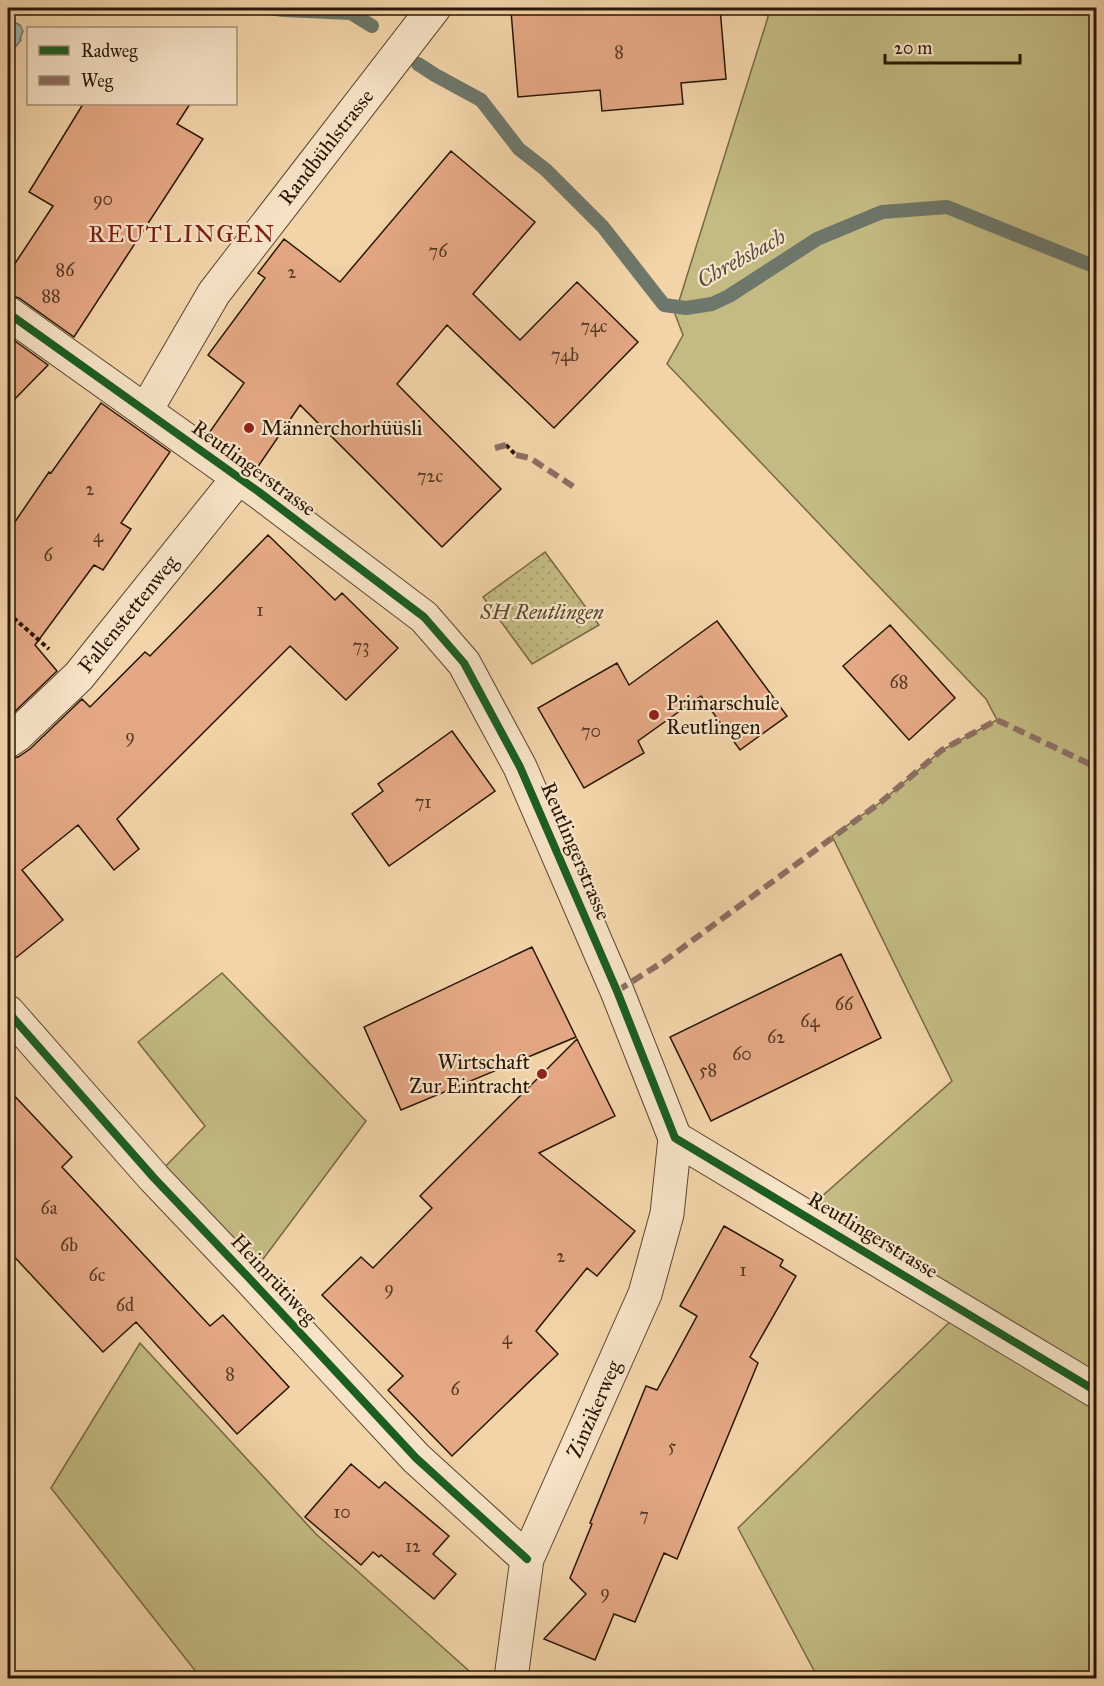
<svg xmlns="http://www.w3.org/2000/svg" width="1104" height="1686" viewBox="0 0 1104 1686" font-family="'IM FELL Great Primer',serif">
  <defs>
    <pattern id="park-dots" width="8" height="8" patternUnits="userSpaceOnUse" patternTransform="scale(1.5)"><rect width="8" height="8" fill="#c3bb83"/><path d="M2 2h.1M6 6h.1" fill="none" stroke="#a8a070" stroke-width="1.8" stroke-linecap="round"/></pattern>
  </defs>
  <rect width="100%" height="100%" fill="#f3d4a9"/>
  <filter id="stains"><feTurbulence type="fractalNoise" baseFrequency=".00333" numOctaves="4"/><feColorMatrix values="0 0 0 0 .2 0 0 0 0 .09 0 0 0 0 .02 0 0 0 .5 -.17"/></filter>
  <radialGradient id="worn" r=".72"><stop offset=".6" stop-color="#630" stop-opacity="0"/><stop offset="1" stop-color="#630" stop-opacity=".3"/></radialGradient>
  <path fill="#c3bb83" stroke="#766844" stroke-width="1.5" d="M 765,8 L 1096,8 L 1096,1678 L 818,1678 L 738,1528 L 962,1310 L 802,1214 L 952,1081 L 832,836 L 881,802 L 942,750 L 997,720 L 986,699 L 667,364 L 683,335 L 675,314 L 768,17 Z
    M 222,973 L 366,1121 L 249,1278 L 154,1178 L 205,1126 L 138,1042 Z
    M 140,1343 L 316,1534 L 477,1678 L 201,1678 L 51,1488 Z"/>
  <path fill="url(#park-dots)" stroke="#766844" stroke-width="1.5" d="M 545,552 L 599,625 L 532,664 L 483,597 Z"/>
  <path fill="#9db7af" stroke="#6e776b" stroke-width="1.5" d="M 14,22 L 20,25 L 23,31 L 20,39 L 21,40 L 8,56 L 8,23 Z"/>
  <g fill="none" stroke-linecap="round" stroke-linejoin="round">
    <path stroke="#6e776b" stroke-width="14" d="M 268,8 L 284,10 L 351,13 L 372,26
      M 418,64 L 435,75 L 481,100 L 519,149 L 546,170 L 603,227 L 664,305 L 686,308 L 712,304 L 729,296 L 817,239 L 882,212 L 947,207 L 1096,267"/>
  </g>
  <path fill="#e5a885" stroke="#281606" stroke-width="1.5" d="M 561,8 L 720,8 L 726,79 L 681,83 L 683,104 L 602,111 L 600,90 L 518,97 L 511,11 Z
    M 83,104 L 190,104 L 177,124 L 203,139 L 74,337 L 19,298 L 8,295 L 8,274 L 53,206 L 29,192 Z
    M 451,151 L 535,222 L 473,294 L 520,340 L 577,282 L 638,342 L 554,428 L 447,325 L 397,384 L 501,489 L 442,547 L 300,405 L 257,468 L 209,433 L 244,383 L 208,355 L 265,278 L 258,273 L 284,239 L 340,282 Z
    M 8,336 L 48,365 L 8,406 Z
    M 101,403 L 170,452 L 121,523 L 131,529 L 103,570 L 94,565 L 35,645 L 57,671 L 8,718 L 8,532 L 49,472 L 51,473 Z
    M 268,535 L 335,600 L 342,593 L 398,648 L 346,700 L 290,646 L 117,819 L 139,849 L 114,870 L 78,825 L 22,870 L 63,920 L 8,964 L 8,759 L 18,757 L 30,749 L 82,699 L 90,707 L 145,652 L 150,656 Z
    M 717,621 L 787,716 L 740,750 L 701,696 L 638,741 L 644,753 L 584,788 L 538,708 L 617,663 L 629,685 Z
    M 890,625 L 955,698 L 909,740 L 843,666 Z
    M 452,731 L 495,791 L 389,866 L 352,814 L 383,791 L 378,784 Z
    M 532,947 L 576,1037 L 401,1110 L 364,1027 Z
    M 841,954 L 881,1038 L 711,1121 L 670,1037 Z
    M 577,1039 L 615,1116 L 539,1153 L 635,1231 L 597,1276 L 587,1268 L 536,1331 L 558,1354 L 452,1456 L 388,1390 L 403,1376 L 322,1295 L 361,1257 L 373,1268 L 432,1208 L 420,1196 Z
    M 8,1089 L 72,1157 L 62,1167 L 210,1326 L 223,1315 L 289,1387 L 237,1434 L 136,1322 L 103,1352 L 8,1250 Z
    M 724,1226 L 783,1260 L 780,1266 L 796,1276 L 750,1357 L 758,1363 L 677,1559 L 664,1553 L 635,1622 L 614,1614 L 595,1660 L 544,1639 L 586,1594 L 570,1578 L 592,1524 L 590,1523 L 646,1386 L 657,1390 L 697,1316 L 680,1306 Z
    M 351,1464 L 379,1488 L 385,1482 L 449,1536 L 433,1554 L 456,1574 L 434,1599 L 381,1555 L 379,1557 L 373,1552 L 361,1565 L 305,1517 Z"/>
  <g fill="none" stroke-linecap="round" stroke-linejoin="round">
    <g stroke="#5b462f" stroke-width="35">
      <path id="street" d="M 8,313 L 259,492 L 424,617 L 464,663 L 520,767 L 617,991 L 675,1138 L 1096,1391
        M 146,410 L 214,293 L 434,8
        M 8,741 L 17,735 L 79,676 L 238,478
        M 8,1012 L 154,1178 L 249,1278 L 416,1458 L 527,1559
        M 511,1678 L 527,1559 L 645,1294 L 667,1214 L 675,1138"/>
    </g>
    <path stroke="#281606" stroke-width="4" stroke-dasharray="4.5 3" stroke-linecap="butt" d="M 506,445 L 516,455
      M 8,613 L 49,649"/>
    <use href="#street" stroke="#f7e3c7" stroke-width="33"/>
    <path stroke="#8d6e63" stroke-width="6" stroke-dasharray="12 6" stroke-linecap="butt" d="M 495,448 L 506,445
      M 516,455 L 530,458 L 577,489
      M 617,991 L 663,962 L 881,802 L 942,750 L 997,720 L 1096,767"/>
    <g stroke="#f7e3c7" stroke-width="11">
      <path id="cycleway" d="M 8,313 L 259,492 L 424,617 L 464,663 L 520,767 L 617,991 L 675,1138 L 1096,1391
        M 8,1012 L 154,1178 L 249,1278 L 416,1458 L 527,1559"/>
    </g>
    <use href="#cycleway" stroke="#1b5e20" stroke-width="8"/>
  </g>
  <g fill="#8f2418" stroke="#f7e3c7" stroke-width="2">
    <circle cx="249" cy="428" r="6"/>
    <circle cx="654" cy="715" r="6"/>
    <circle cx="542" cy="1074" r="6"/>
  </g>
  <g text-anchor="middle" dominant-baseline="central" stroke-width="4.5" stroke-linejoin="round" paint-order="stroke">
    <g font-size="18" fill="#573a26">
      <text x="619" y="52">8</text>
      <text x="103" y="199">90</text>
      <text x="438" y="251">76</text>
      <text x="65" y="270">86</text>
      <text x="292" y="272">2</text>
      <text x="51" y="296">88</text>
      <text x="594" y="326">74c</text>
      <text x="565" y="355">74b</text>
      <text x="430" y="476">72c</text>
      <text x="90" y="489">2</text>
      <text x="98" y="536">4</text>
      <text x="48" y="555">6</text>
      <text x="260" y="610">1</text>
      <text x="361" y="646">73</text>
      <text x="899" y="682">68</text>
      <text x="591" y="731">70</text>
      <text x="130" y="736">9</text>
      <text x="423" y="802">71</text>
      <text x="844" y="1004">66</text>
      <text x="810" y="1021">64</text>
      <text x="776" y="1037">62</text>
      <text x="742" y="1054">60</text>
      <text x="708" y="1070">58</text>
      <text x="49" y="1208">6a</text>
      <text x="69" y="1245">6b</text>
      <text x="561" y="1256">2</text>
      <text x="743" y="1270">1</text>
      <text x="97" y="1275">6c</text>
      <text x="389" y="1288">9</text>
      <text x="125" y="1305">6d</text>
      <text x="507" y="1338">4</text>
      <text x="230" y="1374">8</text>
      <text x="455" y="1389">6</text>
      <text x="672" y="1446">5</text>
      <text x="342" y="1512">10</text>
      <text x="644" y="1515">7</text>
      <text x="413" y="1546">12</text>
      <text x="605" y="1592">9</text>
    </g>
    <g font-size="21" fill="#281606" stroke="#f7e3c7">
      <text transform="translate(326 147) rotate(-52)">Randbühlstrasse</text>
      <text transform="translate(254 468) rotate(36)">Reutlingerstrasse</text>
      <text transform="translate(128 614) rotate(-51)">Fallenstettenweg</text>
      <text transform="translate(576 851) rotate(67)">Reutlingerstrasse</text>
      <text transform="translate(873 1235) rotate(31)">Reutlingerstrasse</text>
      <text transform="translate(274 1279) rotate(47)">Heimrütiweg</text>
      <text transform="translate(594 1409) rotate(-66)">Zinzikerweg</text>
    </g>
    <g font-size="21" fill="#281606" stroke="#f7e3c7" text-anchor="start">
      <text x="261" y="428">Männerchorhüüsli</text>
      <text x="666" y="703">Primarschule<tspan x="666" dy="24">Reutlingen</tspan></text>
      <text x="530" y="1062" text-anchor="end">Wirtschaft<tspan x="530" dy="24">Zur Eintracht</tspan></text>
    </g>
    <g font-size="21" font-style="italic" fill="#56482c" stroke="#f7e3c7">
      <text x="542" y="612">SH Reutlingen</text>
    </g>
    <g font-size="22" font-style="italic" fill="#514e41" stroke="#f7e3c7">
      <text transform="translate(741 258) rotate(-29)">Chrebsbach</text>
    </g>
    <g font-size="24" letter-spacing="1.5" fill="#7a1f14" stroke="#f7e3c7">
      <text x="182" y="234">REUTLINGEN</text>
    </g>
  </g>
  <rect width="1104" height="1686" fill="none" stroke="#f3d4a9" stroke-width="30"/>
  <rect x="9" y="9" width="1086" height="1668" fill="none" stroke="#281606" stroke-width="3"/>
  <rect x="15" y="15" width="1074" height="1656" fill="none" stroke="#281606" stroke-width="1.5"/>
  <rect x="27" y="27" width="210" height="78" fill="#f7e3c7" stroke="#a4917a" stroke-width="1.5"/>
  <rect x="39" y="46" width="30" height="9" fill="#1b5e20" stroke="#a4917a" stroke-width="1.5"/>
  <text x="81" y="57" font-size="18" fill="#281606">Radweg</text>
  <rect x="39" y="76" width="30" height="9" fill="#8d6e63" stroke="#a4917a" stroke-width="1.5"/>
  <text x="81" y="87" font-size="18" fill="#281606">Weg</text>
  <path d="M885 54v9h135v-9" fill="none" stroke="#281606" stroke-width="3"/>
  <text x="894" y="54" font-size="18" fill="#281606" stroke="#f7e3c7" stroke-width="4.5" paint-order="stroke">20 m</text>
  <rect width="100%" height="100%" filter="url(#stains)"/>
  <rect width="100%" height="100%" fill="url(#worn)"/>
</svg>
